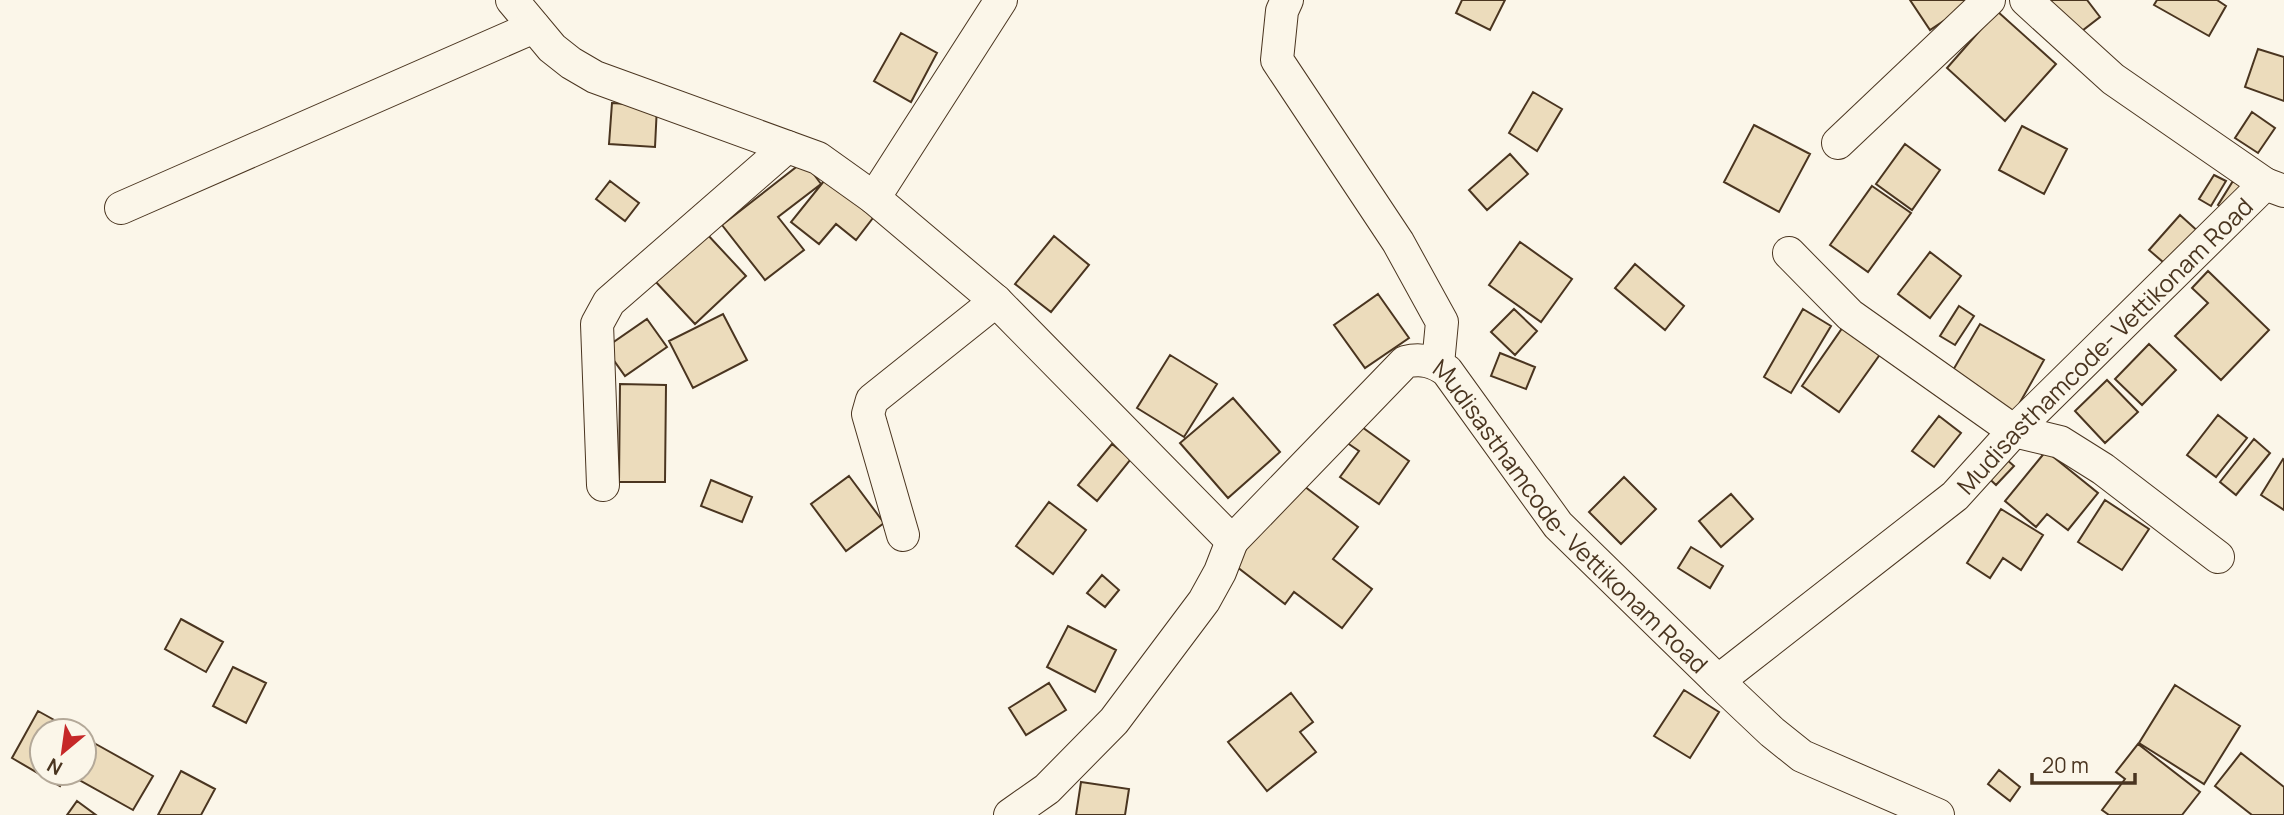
<svg xmlns="http://www.w3.org/2000/svg" width="2284" height="815" viewBox="0 0 2284 815" font-family="Manrope,sans-serif">
  <rect width="100%" height="100%" fill="#fbf6e9"/>
  <path fill="#ecdcbc" stroke="#4a3520" stroke-width="2" d="M 1462,0 L 1505,0 L 1490,30 L 1456,13 Z
    M 1910,0 L 1975,0 L 1930,30 Z
    M 2044,0 L 2087,0 L 2100,17 L 2074,37 Z
    M 2157,0 L 2217,0 L 2226,6 L 2209,36 L 2154,5 Z
    M 1997,11 L 2056,64 L 2005,121 L 1947,68 Z
    M 901,33 L 937,53 L 911,102 L 874,81 Z
    M 2258,49 L 2284,57 L 2284,101 L 2245,87 Z
    M 1533,92 L 1562,109 L 1537,151 L 1509,133 Z
    M 612,103 L 657,106 L 655,147 L 609,144 Z
    M 2252,112 L 2275,128 L 2258,153 L 2235,138 Z
    M 1754,125 L 1810,154 L 1779,212 L 1724,182 Z
    M 2022,126 L 2067,149 L 2044,194 L 1999,170 Z
    M 1905,144 L 1940,170 L 1912,210 L 1876,184 Z
    M 1510,154 L 1528,174 L 1487,210 L 1469,190 Z
    M 804,161 L 821,184 L 778,217 L 804,250 L 765,280 L 722,225 Z
    M 2214,175 L 2226,181 L 2211,206 L 2199,199 Z
    M 828,176 L 876,214 L 856,240 L 836,224 L 819,244 L 791,222 Z
    M 610,181 L 639,203 L 625,221 L 596,199 Z
    M 2233,181 L 2244,188 L 2229,211 L 2218,205 Z
    M 1872,186 L 1911,213 L 1868,272 L 1830,245 Z
    M 2180,215 L 2201,234 L 2170,268 L 2149,250 Z
    M 706,233 L 746,276 L 695,324 L 655,281 Z
    M 1054,236 L 1089,265 L 1051,312 L 1015,284 Z
    M 1520,242 L 1572,279 L 1541,322 L 1489,285 Z
    M 1930,252 L 1961,276 L 1930,318 L 1898,294 Z
    M 1635,264 L 1684,306 L 1665,330 L 1615,288 Z
    M 2208,271 L 2269,330 L 2221,380 L 2175,336 L 2208,303 L 2192,288 Z
    M 1378,294 L 1409,338 L 1365,368 L 1334,325 Z
    M 1959,306 L 1974,316 L 1955,345 L 1940,336 Z
    M 1514,309 L 1537,331 L 1515,355 L 1491,332 Z
    M 1803,309 L 1831,326 L 1791,393 L 1764,377 Z
    M 723,314 L 747,360 L 693,388 L 669,341 Z
    M 647,319 L 667,347 L 625,376 L 605,348 Z
    M 1980,324 L 2044,360 L 2014,413 L 1949,377 Z
    M 1843,327 L 1881,353 L 1839,412 L 1802,386 Z
    M 2149,344 L 2176,370 L 2142,405 L 2115,379 Z
    M 1500,353 L 1535,367 L 1526,389 L 1491,376 Z
    M 1170,355 L 1217,384 L 1184,437 L 1137,408 Z
    M 2107,380 L 2138,412 L 2105,443 L 2075,411 Z
    M 620,384 L 666,385 L 665,482 L 619,482 Z
    M 1233,398 L 1280,452 L 1228,498 L 1180,443 Z
    M 2218,415 L 2247,438 L 2216,477 L 2187,455 Z
    M 1939,416 L 1961,433 L 1934,467 L 1912,451 Z
    M 1355,422 L 1409,461 L 1379,504 L 1340,477 L 1359,451 L 1343,440 Z
    M 2254,439 L 2270,453 L 2236,495 L 2220,482 Z
    M 1112,444 L 1131,459 L 1097,501 L 1078,485 Z
    M 2046,451 L 2098,493 L 2068,530 L 2047,514 L 2036,527 L 2005,501 Z
    M 1998,452 L 2014,466 L 1996,485 L 1981,471 Z
    M 2283,459 L 2284,460 L 2284,510 L 2261,495 Z
    M 849,476 L 884,523 L 846,551 L 811,504 Z
    M 1624,477 L 1656,509 L 1621,544 L 1589,512 Z
    M 711,480 L 752,497 L 742,522 L 701,506 Z
    M 1296,480 L 1358,527 L 1333,559 L 1372,589 L 1342,628 L 1294,592 L 1285,604 L 1232,563 Z
    M 1731,494 L 1753,519 L 1721,547 L 1699,521 Z
    M 2105,500 L 2149,529 L 2122,570 L 2078,542 Z
    M 1049,502 L 1086,530 L 1053,574 L 1016,546 Z
    M 2001,509 L 2043,535 L 2021,570 L 2003,558 L 1990,578 L 1967,563 Z
    M 1691,547 L 1723,566 L 1710,588 L 1678,568 Z
    M 1102,575 L 1119,590 L 1105,607 L 1087,593 Z
    M 181,619 L 223,642 L 206,672 L 165,649 Z
    M 1068,626 L 1116,650 L 1095,692 L 1047,667 Z
    M 233,667 L 266,683 L 246,723 L 213,706 Z
    M 1049,683 L 1066,710 L 1026,735 L 1009,708 Z
    M 2175,685 L 2240,726 L 2204,784 L 2139,743 Z
    M 1684,690 L 1719,712 L 1690,758 L 1654,736 Z
    M 1291,693 L 1313,722 L 1300,732 L 1316,752 L 1267,791 L 1228,742 Z
    M 38,711 L 74,731 L 42,731 L 42,773 L 67,773 L 60,786 L 12,758 Z
    M 94,743 L 153,776 L 133,810 L 74,777 L 76,773 L 84,773 L 84,760 Z
    M 2138,744 L 2200,792 L 2182,815 L 2109,815 L 2102,810 L 2125,779 L 2116,772 Z
    M 2241,753 L 2284,787 L 2284,815 L 2252,815 L 2215,786 Z
    M 1999,770 L 2020,787 L 2010,801 L 1988,784 Z
    M 181,771 L 215,789 L 201,815 L 158,815 Z
    M 1081,782 L 1129,789 L 1125,815 L 1076,815 Z
    M 77,801 L 96,815 L 67,815 Z"/>
  <g fill="none" stroke-linecap="round" stroke-linejoin="round">
    <g stroke="#4a3520" stroke-width="34">
      <g id="street">
        <path d="M 512,0 L 552,48 L 571,63 L 595,77 L 818,158 L 874,198"/>
        <path id="s1" d="M 1001,0 L 874,198 L 996,301 L 1232,541 L 1405,362 C 1421,358 1434,361 1447,371 L 1558,525 L 1718,681 L 1955,496 L 2014,431 L 2265,184 L 2284,191"/>
        <path d="M 1287,0 L 1282,11 L 1277,60 L 1398,242 L 1442,322 L 1438,364"/>
        <path d="M 2026,0 L 2113,79 L 2265,184"/>
        <path d="M 1838,143 L 1989,0"/>
        <path d="M 121,208 L 534,27"/>
        <path d="M 1789,253 L 1850,315 L 2014,431 L 2060,442 L 2103,469 L 2218,557"/>
        <path d="M 603,485 L 597,324 L 609,302 L 787,147"/>
        <path d="M 903,535 L 868,414 L 872,400 L 996,301"/>
        <path d="M 1718,681 L 1772,732 L 1802,756 L 1938,815"/>
        <path d="M 1010,815 L 1047,789 L 1114,721 L 1204,601 L 1220,572 L 1232,541"/>
      </g>
    </g>
    <use href="#street" stroke="#fbf6e9" stroke-width="32"/>
  </g>
  <g text-anchor="middle" dominant-baseline="central" stroke-width="5" stroke-linejoin="round" paint-order="stroke">
    <g font-size="24" fill="#4a3520" stroke="#fbf6e9">
      <text stroke="none"><textPath href="#s1" startOffset="1951">Mudisasthamcode- Vettikonam Road</textPath></text>
      <text stroke="none"><textPath href="#s1" startOffset="1216">Mudisasthamcode- Vettikonam Road</textPath></text>
    </g>
  </g>
  <g transform="translate(63 752) rotate(209)"><circle r="33" fill="#fbf6e9" stroke="#b4a999" stroke-width="2"/>
  <path d="M0-5L12 26L0 18L-12 26Z" fill="#c62828"/>
  <text y="-10" font-size="19" font-weight="bold" text-anchor="middle" fill="#4a3520">N</text>
  </g>
  <path d="M2032 773v10h103v-10" fill="none" stroke="#4a3520" stroke-width="3.5"/>
  <text x="2042" y="773" font-size="21" fill="#4a3520" stroke="#fbf6e9" stroke-width="5" paint-order="stroke">20 m</text>
</svg>
